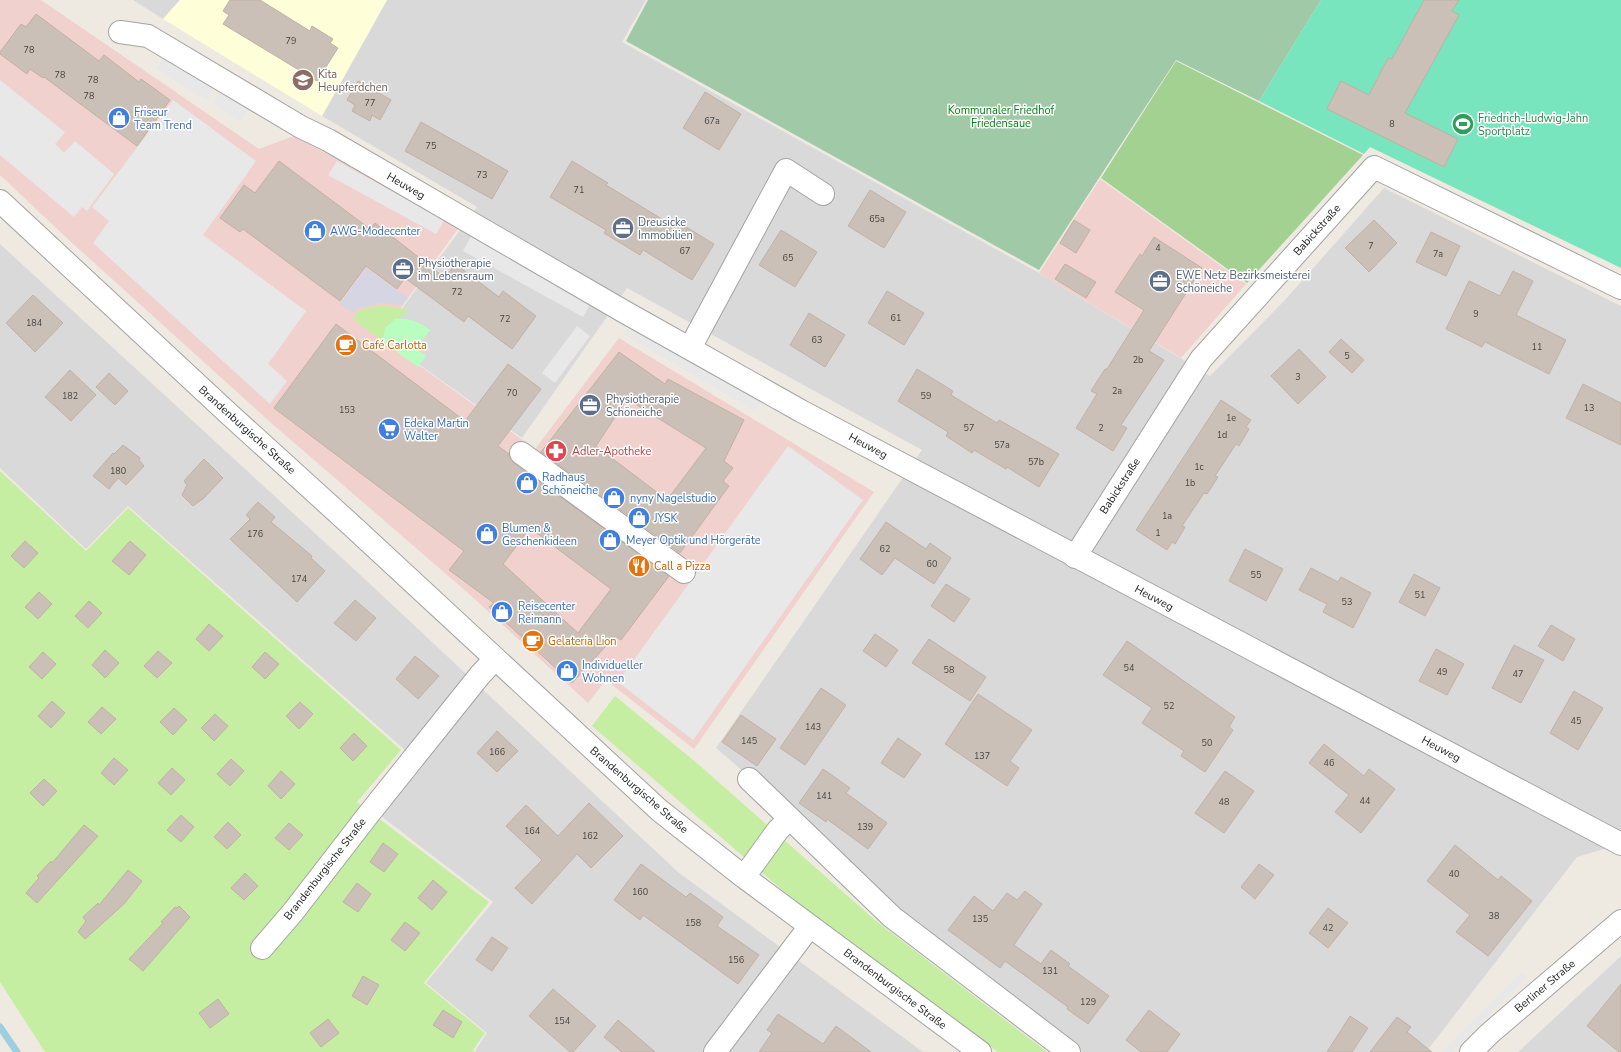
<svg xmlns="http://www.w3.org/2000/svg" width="1621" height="1052" viewBox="0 0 1621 1052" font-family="'Nunito Sans',sans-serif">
  <rect width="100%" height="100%" fill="#efeae1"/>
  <path fill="#dad9d9" d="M 133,0 L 180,0 L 163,19 Z
    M 387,0 L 646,0 L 622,42 L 1039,273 L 1210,376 L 1285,300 L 1384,188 L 1621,306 L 1621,844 L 1577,857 L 1426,1052 L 1083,1052 L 896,909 L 787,809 L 716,748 L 922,450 L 627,288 L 522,438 L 381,337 L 477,207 L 322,116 Z
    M 0,244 L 355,570 L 678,872 L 923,1052 L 476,1052 L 475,1051 L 487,1033 L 426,983 L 493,902 L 381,816 L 423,766 L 128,506 L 86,549 L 0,468 Z
    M 1621,956 L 1621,1052 L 1518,1052 Z"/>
  <path fill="#f1d1ce" d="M 0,0 L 41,0 L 259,149 L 294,136 L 460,226 L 380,337 L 535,449 L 619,338 L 874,492 L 694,749 L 606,680 L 588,703 L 468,593 L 270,422 L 70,241 L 0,175 Z
    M 1100,179 L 1246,284 L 1181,358 L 1039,273 Z"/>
  <path fill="#feffd9" d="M 180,0 L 387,0 L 322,116 L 163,19 Z"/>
  <path fill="#c5eea2" d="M 382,305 L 410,310 L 385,328 L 383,342 L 353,319 L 359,310 Z
    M 0,471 L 86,551 L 128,508 L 401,750 L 357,802 L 489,902 L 424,983 L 485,1033 L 473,1050 L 475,1052 L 45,1052 L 0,982 Z
    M 615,696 L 698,764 L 876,921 L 1047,1052 L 998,1052 L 810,914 L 592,726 Z"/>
  <path fill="#a3d192" d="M 1176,61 L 1363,155 L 1247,283 L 1101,178 Z"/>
  <path fill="#a0c9a8" d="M 648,0 L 1321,0 L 1259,101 L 1176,60 L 1039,270 L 626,41 Z"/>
  <path fill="#b9fec0" d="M 395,319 C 411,318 417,321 430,330 L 416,349 L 426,356 L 418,367 L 383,342 L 385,328 Z"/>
  <path fill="#78e5be" d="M 1321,0 L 1621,0 L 1621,268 L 1370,147 L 1364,154 L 1259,101 Z"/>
  <path fill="#e8e8e8" d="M 164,56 L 215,86 L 207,100 L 156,69 Z
    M 0,80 L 65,132 L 55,144 L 64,153 L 75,141 L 114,174 L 87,211 L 82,207 L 74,217 L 0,155 Z
    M 221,91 L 249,108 L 240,122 L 213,104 Z
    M 173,100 L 256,161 L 203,235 L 306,311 L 268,364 L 287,381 L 270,404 L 93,243 L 109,221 L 92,207 Z
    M 337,161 L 444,220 L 436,234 L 328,175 Z
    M 471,236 L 591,302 L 583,317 L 463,251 Z
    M 631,321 L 763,398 L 755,411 L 623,334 Z
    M 577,326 L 590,336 L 555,383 L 542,373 Z
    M 788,446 L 863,500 L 693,740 L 618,682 Z
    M 1521,972 L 1528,976 L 1453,1052 L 1442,1052 Z"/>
  <path fill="#d6d5e4" d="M 366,268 L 408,298 L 402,305 L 381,303 L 358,308 L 353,313 L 340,304 Z"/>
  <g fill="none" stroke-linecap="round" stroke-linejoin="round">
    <path stroke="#9dcfe0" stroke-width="7" d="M 0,1027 L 17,1052"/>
  </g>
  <path fill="#cbc0b7" stroke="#c1b1a2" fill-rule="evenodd" d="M 230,0 L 260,0 L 310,31 L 312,26 L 333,39 L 330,43 L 338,48 L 317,81 L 223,24 L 229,15 L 223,11 Z
    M 1424,0 L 1459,0 L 1452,11 L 1459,15 L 1405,113 L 1458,139 L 1444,167 L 1327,109 L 1341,81 L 1369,95 L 1388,58 L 1392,59 Z
    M 36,14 L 99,61 L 104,55 L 139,82 L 141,79 L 170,100 L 137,146 L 44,77 L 43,78 L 30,69 L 27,74 L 0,54 L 0,52 L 21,24 L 26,27 Z
    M 358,81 L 391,100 L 380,120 L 372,115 L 370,121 L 352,111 L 355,105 L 347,100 Z
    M 705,92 L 741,114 L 719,150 L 683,128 Z
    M 421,122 L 508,171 L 492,199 L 405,151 Z
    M 279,161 L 370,229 L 375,223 L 445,278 L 455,264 L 499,297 L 503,291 L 536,316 L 512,349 L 468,316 L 464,322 L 405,278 L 397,289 L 366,266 L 340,301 L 243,229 L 240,232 L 220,218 L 244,185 L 255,193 Z
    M 572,161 L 608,183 L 606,185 L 675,227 L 678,222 L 714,244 L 692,280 L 643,250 L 640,255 L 604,233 L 606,230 L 550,197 Z
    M 870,190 L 906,212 L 884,248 L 848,226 Z
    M 1074,220 L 1090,230 L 1076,253 L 1060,243 Z
    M 1374,220 L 1397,243 L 1369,272 L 1345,248 Z
    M 781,230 L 817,252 L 795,287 L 759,265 Z
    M 1431,232 L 1460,246 L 1446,276 L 1416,262 Z
    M 1154,237 L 1202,268 L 1149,351 L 1164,360 L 1121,425 L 1127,428 L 1113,451 L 1076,428 L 1097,394 L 1091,391 L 1105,369 L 1107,369 L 1144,310 L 1115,292 L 1140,254 L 1142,256 Z
    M 1065,264 L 1096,282 L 1086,298 L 1055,279 Z
    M 1513,271 L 1533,281 L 1516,315 L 1566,340 L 1549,374 L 1485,342 L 1482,347 L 1446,329 L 1469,281 L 1500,296 Z
    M 887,291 L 924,313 L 904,345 L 868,323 Z
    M 33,295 L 63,323 L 35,352 L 6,323 Z
    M 809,313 L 845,335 L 825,367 L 790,345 Z
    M 336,324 L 465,421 L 508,364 L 541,389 L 498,446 L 509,454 L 510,458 L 514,463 L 669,576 L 621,640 L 615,636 L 572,683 L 489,607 L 494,603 L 449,570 L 464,551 L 274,408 ZM 530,528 L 611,589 L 578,633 L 503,564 Z
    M 1341,339 L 1364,360 L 1352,373 L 1329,352 Z
    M 1299,349 L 1326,377 L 1298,404 L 1271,376 Z
    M 619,352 L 665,384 L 668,379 L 744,420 L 724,461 L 733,468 L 723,481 L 729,486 L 680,553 L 541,452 ZM 627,399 L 706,448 L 667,500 L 596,446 Z
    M 917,369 L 953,391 L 951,395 L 997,423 L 999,420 L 1059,454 L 1039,487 L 1007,467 L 1006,469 L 974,450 L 972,453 L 946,436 L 948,432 L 898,401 Z
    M 70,370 L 96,395 L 71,421 L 45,397 Z
    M 109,373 L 128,391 L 115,405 L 96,387 Z
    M 1583,384 L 1621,403 L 1621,445 L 1566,418 Z
    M 1221,400 L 1251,420 L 1246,427 L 1249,429 L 1239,446 L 1236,444 L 1215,476 L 1218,477 L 1207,494 L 1204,493 L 1182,526 L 1185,527 L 1175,544 L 1172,542 L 1167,550 L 1136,530 Z
    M 123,445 L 140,458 L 139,460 L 144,466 L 126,485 L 118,478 L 109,489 L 93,476 L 113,453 L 114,454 Z
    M 204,459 L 223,478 L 202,500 L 201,500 L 193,506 L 182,495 L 187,485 L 184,481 Z
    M 258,502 L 275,517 L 271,522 L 312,556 L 311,558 L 325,571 L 297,602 L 230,539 L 250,519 L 246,515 Z
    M 886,522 L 926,549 L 930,543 L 951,558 L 934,584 L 895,558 L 882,575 L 860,559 Z
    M 25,541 L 38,553 L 24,568 L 11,556 Z
    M 130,541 L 146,555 L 129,575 L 112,561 Z
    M 1245,549 L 1283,569 L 1266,601 L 1229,581 Z
    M 1311,568 L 1338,582 L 1341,577 L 1371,593 L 1353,628 L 1323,612 L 1327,604 L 1299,590 Z
    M 1414,574 L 1440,588 L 1425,616 L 1399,602 Z
    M 946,584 L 970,599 L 954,622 L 931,606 Z
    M 39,592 L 52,604 L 38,619 L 25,607 Z
    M 355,600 L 376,618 L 356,641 L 334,623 Z
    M 89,601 L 102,613 L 88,628 L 75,616 Z
    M 209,624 L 223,636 L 209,651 L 196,639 Z
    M 1551,625 L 1575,639 L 1563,661 L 1538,646 Z
    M 875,634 L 898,650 L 886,667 L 863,651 Z
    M 929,639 L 986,677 L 970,701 L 912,663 Z
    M 1127,641 L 1235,717 L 1229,727 L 1233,730 L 1205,772 L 1181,756 L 1184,751 L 1142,723 L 1152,708 L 1103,675 Z
    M 1514,645 L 1544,660 L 1521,703 L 1492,688 Z
    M 1436,649 L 1464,664 L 1447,695 L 1419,681 Z
    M 105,650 L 119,663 L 105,678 L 92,665 Z
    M 158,651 L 172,663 L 157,678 L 144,666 Z
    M 43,652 L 56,664 L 42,679 L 29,667 Z
    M 265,652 L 279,664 L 265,679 L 252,667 Z
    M 415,656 L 439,676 L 418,699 L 396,679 Z
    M 821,688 L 846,705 L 805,765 L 780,748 Z
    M 1574,691 L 1603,708 L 1578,750 L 1550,733 Z
    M 978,694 L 1032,730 L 1010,761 L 1019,768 L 1007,786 L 945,744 Z
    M 52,701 L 65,713 L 51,728 L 38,716 Z
    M 300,702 L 313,714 L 299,729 L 286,716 Z
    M 102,707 L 116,719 L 101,734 L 88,722 Z
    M 174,708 L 187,720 L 173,735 L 160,722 Z
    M 215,714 L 228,726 L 214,741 L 201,728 Z
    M 741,715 L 776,739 L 757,766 L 722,742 Z
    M 497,731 L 518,751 L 497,772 L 477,753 Z
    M 354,733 L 367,746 L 353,761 L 340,748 Z
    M 898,738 L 921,754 L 904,778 L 881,763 Z
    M 1324,744 L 1364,776 L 1369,769 L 1395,789 L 1361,833 L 1335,812 L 1349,795 L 1309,763 Z
    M 114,758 L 128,770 L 114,785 L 101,773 Z
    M 231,759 L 244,771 L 230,786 L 217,774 Z
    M 172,768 L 185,780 L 171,795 L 158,783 Z
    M 823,769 L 850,788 L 846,793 L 887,823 L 868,849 L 827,819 L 826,822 L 799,803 Z
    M 281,771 L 295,784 L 281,799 L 268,786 Z
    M 1225,771 L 1254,791 L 1224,833 L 1195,813 Z
    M 44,779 L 57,791 L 43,806 L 30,793 Z
    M 589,803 L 623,836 L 591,868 L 577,854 L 532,904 L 515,888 L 542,860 L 506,826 L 526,805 L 558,836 Z
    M 181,815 L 194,827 L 181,842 L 167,830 Z
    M 228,822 L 241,835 L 227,849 L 214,837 Z
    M 289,823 L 303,835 L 289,850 L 275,838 Z
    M 84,825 L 98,836 L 37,903 L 26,893 L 39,878 L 37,876 L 51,861 L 52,863 Z
    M 383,843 L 398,854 L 384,872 L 370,862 Z
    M 1455,845 L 1498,880 L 1501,876 L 1532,901 L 1488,956 L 1456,932 L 1470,915 L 1427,881 Z
    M 641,864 L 686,897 L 690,893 L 723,917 L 717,926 L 759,955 L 738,984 L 643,915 L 640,920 L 614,900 Z
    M 1259,864 L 1274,875 L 1255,899 L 1241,887 Z
    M 128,870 L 142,881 L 124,904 L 85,939 L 78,932 L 86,921 L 83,917 L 98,903 L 99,905 Z
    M 245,873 L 258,886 L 244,900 L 231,888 Z
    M 433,880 L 447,892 L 432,910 L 418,898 Z
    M 357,883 L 371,894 L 358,912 L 343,902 Z
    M 1025,891 L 1042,904 L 1014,945 L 1041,964 L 1051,950 L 1070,964 L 1068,966 L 1109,996 L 1088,1024 L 1067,1009 L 1068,1007 L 1005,961 L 1000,968 L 948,930 L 974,896 L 993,911 L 1007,893 L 1017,900 Z
    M 179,906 L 190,917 L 143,971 L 129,959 L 163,923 L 161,922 L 175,907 L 177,908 Z
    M 1328,908 L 1348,923 L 1328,948 L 1309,933 Z
    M 405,922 L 420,933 L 405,951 L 391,940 Z
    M 492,937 L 508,948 L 492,971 L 476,960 Z
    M 363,976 L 379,985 L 367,1005 L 352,996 Z
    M 1621,984 L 1621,1052 L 1619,1052 L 1587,1026 Z
    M 553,989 L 596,1026 L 573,1052 L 570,1052 L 529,1016 Z
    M 218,999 L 229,1014 L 210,1028 L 199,1013 Z
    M 443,1010 L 462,1022 L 453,1038 L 433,1025 Z
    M 1149,1010 L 1180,1034 L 1167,1052 L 1141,1052 L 1126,1040 Z
    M 778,1014 L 823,1044 L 836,1026 L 871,1052 L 759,1052 L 772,1033 L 767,1030 Z
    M 1350,1016 L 1368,1028 L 1352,1052 L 1327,1052 Z
    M 1397,1017 L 1411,1027 L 1407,1032 L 1432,1052 L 1370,1052 Z
    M 328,1019 L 339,1033 L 321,1047 L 310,1033 Z
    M 618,1020 L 655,1052 L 622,1052 L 604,1037 Z"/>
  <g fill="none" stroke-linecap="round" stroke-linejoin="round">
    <g stroke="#a3a3a3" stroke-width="24">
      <path id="minor" d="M 120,32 L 148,36 L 301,127 L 328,140 L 623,311 L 801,411 L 1621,844
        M 0,201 L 229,414 L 349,523 L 659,810 L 744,877 L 980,1052
        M 690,348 L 786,170 L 823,194
        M 521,453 L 684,572
        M 1075,557 L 1201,359 L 1374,167 L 1621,288
        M 749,779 L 892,917 L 1069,1052
        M 744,877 L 778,830 L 789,819
        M 262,948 L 293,912 L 368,815 L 480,675 L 495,659
        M 715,1052 L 810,926
        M 1471,1052 L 1489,1034 L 1621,921"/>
    </g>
    <use href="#minor" stroke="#fff" stroke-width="22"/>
  </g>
  <defs>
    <g id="school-disc" transform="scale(1.15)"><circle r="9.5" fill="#8d6e63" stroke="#fff"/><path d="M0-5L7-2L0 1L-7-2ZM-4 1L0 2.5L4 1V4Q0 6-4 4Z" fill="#fff"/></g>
    <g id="shop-disc" transform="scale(1.15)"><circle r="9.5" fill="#3f7fe0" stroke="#fff"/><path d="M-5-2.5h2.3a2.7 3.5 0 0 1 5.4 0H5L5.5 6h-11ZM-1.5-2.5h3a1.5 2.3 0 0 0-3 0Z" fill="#fff"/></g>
    <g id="stadium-disc" transform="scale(1.15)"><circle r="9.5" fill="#2e9e5b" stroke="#fff"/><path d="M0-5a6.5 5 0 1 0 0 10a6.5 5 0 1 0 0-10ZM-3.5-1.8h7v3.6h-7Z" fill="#fff"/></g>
    <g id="office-disc" transform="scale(1.15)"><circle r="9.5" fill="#5c6f8a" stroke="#fff"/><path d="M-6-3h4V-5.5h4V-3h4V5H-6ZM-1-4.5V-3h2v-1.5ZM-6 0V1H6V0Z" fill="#fff"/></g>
    <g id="cafe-disc" transform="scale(1.15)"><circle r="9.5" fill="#e8710a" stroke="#fff"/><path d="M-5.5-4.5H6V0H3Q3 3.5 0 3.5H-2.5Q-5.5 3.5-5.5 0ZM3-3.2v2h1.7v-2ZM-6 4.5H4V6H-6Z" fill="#fff"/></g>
    <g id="supermarket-disc" transform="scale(1.15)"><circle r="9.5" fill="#3f7fe0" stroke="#fff"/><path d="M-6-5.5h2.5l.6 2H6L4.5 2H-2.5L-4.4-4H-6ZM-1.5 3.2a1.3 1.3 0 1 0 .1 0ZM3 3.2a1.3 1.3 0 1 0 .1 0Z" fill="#fff"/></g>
    <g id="pharmacy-disc" transform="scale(1.15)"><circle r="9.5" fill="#e0444e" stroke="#fff"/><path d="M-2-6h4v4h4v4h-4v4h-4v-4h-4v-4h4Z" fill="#fff"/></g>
    <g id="restaurant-disc" transform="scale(1.15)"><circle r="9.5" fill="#e8710a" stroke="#fff"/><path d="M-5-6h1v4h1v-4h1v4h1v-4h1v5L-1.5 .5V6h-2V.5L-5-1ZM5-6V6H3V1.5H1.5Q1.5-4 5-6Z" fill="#fff"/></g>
  </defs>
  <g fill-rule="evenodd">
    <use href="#school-disc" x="303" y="80"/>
    <use href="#shop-disc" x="119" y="118"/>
    <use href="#stadium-disc" x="1463" y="124"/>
    <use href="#office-disc" x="623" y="228"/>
    <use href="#shop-disc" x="315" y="231"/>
    <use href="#office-disc" x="403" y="269"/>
    <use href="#office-disc" x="1160" y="281"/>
    <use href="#cafe-disc" x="346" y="345"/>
    <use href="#office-disc" x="590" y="405"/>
    <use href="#supermarket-disc" x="389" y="429"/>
    <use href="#pharmacy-disc" x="556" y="451"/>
    <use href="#shop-disc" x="527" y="483"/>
    <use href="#shop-disc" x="614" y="498"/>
    <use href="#shop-disc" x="639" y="518"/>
    <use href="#shop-disc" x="487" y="534"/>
    <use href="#shop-disc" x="610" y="540"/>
    <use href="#restaurant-disc" x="639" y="566"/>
    <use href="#shop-disc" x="502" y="612"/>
    <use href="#cafe-disc" x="533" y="641"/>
    <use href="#shop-disc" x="567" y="671"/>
  </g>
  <g text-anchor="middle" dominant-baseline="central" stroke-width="3" stroke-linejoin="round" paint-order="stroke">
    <g font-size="9" fill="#484543">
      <text x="291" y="41">79</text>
      <text x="29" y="50">78</text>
      <text x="60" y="75">78</text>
      <text x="93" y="80">78</text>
      <text x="89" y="96">78</text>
      <text x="370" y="103">77</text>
      <text x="712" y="121">67a</text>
      <text x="1392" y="124">8</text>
      <text x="431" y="146">75</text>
      <text x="482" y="175">73</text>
      <text x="579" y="190">71</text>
      <text x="877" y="219">65a</text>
      <text x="1371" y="246">7</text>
      <text x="1158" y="248">4</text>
      <text x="685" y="251">67</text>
      <text x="1438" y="254">7a</text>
      <text x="788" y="258">65</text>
      <text x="457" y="292">72</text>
      <text x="1476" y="314">9</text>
      <text x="896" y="318">61</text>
      <text x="505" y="319">72</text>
      <text x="34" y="323">184</text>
      <text x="817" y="340">63</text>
      <text x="1537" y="347">11</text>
      <text x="1347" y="356">5</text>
      <text x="1138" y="360">2b</text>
      <text x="1298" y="377">3</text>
      <text x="1117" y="391">2a</text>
      <text x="512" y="393">70</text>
      <text x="70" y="396">182</text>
      <text x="926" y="396">59</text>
      <text x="1589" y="408">13</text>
      <text x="347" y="410">153</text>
      <text x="1231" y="418">1e</text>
      <text x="969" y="428">57</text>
      <text x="1101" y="428">2</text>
      <text x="1222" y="435">1d</text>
      <text x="1002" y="445">57a</text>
      <text x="1036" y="462">57b</text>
      <text x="1199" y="467">1c</text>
      <text x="118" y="471">180</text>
      <text x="1190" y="483">1b</text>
      <text x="1167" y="516">1a</text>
      <text x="1158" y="533">1</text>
      <text x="255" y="534">176</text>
      <text x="885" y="549">62</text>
      <text x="932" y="564">60</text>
      <text x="1256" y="575">55</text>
      <text x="299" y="579">174</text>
      <text x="1420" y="595">51</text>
      <text x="1347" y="602">53</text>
      <text x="1129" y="668">54</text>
      <text x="949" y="670">58</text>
      <text x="1442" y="672">49</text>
      <text x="1518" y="674">47</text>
      <text x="1169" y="706">52</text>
      <text x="1576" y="721">45</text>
      <text x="813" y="727">143</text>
      <text x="749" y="741">145</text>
      <text x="1207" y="743">50</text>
      <text x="497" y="752">166</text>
      <text x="982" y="756">137</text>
      <text x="1329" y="763">46</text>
      <text x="824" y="796">141</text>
      <text x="1365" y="801">44</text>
      <text x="1224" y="802">48</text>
      <text x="865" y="827">139</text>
      <text x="532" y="831">164</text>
      <text x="590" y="836">162</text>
      <text x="1454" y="874">40</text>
      <text x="640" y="892">160</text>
      <text x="1494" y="916">38</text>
      <text x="980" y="919">135</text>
      <text x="693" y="923">158</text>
      <text x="1328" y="928">42</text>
      <text x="736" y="960">156</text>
      <text x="1050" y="971">131</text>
      <text x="1088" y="1002">129</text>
      <text x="562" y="1021">154</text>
    </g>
    <g font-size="11" fill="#785e54" stroke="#fff" text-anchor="start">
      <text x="318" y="74">Kita<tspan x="318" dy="13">Heupferdchen</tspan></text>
    </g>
    <g font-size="11" fill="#038211" stroke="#fff">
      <text x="1001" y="110">Kommunaler Friedhof<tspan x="1001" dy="13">Friedensaue</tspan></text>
    </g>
    <g font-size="11" fill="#366cbe" stroke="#fff" text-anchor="start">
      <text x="134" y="112">Friseur<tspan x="134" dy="13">Team Trend</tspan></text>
      <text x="330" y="231">AWG-Modecenter</text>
      <text x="404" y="423">Edeka Martin<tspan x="404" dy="13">Walter</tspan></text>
      <text x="542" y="477">Radhaus<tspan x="542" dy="13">Schöneiche</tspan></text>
      <text x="630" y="498">nyny Nagelstudio</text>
      <text x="654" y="518">JYSK</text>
      <text x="502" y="528">Blumen &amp;<tspan x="502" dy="13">Geschenkideen</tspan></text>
      <text x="626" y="540">Meyer Optik und Hörgeräte</text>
      <text x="518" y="606">Reisecenter<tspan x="518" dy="13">Reimann</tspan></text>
      <text x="582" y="665">Individueller<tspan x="582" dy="13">Wohnen</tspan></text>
    </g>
    <g font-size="11" fill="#27864d" stroke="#fff" text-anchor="start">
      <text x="1478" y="118">Friedrich-Ludwig-Jahn<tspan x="1478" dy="13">Sportplatz</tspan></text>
    </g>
    <g font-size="11" fill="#1c1c1c" stroke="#fff">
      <text transform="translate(406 186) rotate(30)">Heuweg</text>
      <text transform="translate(1317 230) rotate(-48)">Babickstraße</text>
      <text transform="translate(247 430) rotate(42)">Brandenburgische Straße</text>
      <text transform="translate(868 446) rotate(28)">Heuweg</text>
      <text transform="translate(1120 486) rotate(-57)">Babickstraße</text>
      <text transform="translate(1154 598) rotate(28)">Heuweg</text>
      <text transform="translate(1441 749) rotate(28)">Heuweg</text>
      <text transform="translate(639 790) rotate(41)">Brandenburgische Straße</text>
      <text transform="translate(325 869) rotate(-52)">Brandenburgische Straße</text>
      <text transform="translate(1545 986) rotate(-40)">Berliner Straße</text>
      <text transform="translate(895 989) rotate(37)">Brandenburgische Straße</text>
    </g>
    <g font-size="11" fill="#4e5e75" stroke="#fff" text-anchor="start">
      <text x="638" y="222">Dreusicke<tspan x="638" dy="13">Immobilien</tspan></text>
      <text x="418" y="263">Physiotherapie<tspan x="418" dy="13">im Lebensraum</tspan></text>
      <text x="1176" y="275">EWE Netz Bezirksmeisterei<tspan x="1176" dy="13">Schöneiche</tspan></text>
      <text x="606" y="399">Physiotherapie<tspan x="606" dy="13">Schöneiche</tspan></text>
    </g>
    <g font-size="11" fill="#c56008" stroke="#fff" text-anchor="start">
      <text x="362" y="345">Café Carlotta</text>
      <text x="654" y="566">Call a Pizza</text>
      <text x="548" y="641">Gelateria Lion</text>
    </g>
    <g font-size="11" fill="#be3a42" stroke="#fff" text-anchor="start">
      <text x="572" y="451">Adler-Apotheke</text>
    </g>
  </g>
</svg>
